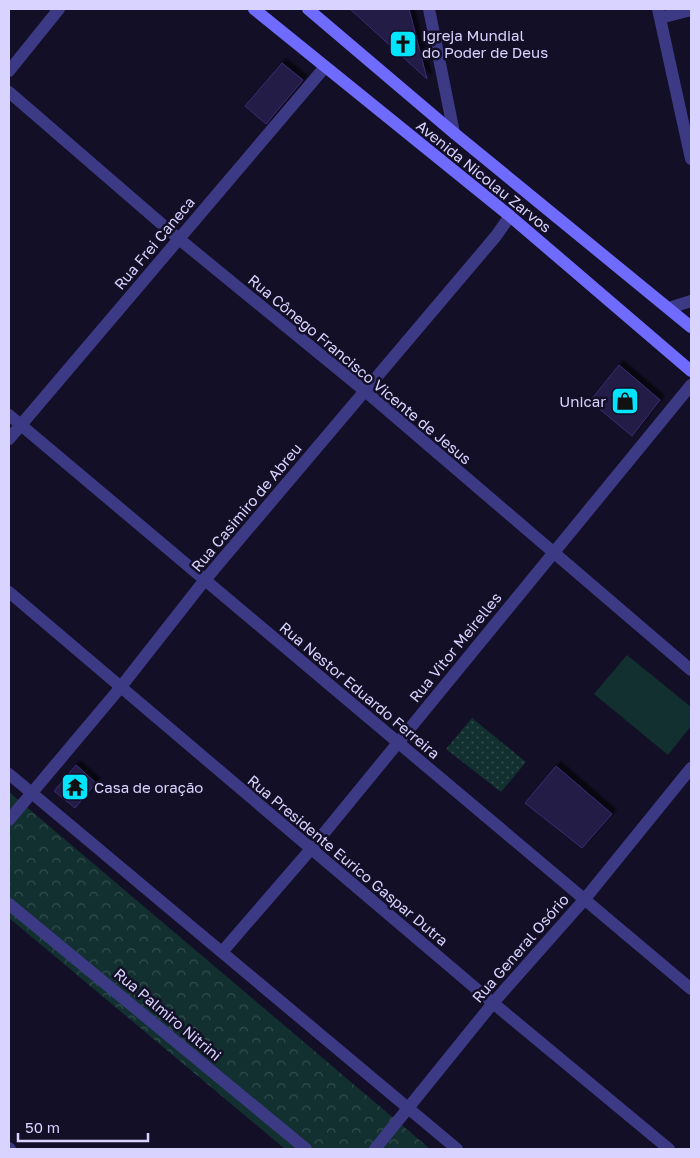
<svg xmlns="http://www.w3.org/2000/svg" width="700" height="1158" viewBox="0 0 700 1158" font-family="'Golos Text',sans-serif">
  <defs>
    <pattern id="park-crowns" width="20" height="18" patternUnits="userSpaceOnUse" patternTransform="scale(1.25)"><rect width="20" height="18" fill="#12302f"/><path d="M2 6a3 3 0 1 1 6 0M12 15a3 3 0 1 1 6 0" fill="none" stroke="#344d4e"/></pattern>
    <pattern id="garden-dots" width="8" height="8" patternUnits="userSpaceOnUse" patternTransform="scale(1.25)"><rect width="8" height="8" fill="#12302f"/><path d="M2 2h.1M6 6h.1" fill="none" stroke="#344d4e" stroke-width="1.8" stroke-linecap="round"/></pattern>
    <filter id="shadow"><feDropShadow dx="4.5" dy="-4.5" stdDeviation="1" flood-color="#0009"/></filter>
  </defs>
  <rect width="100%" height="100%" fill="#130f26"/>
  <path fill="#12302f" d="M 627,655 L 691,707 L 691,726 L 668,755 L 594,694 Z"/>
  <path fill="url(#park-crowns)" d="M 9,792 L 430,1149 L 285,1149 L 9,918 Z"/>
  <path fill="url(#garden-dots)" d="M 472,718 L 526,762 L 501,792 L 446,749 Z"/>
  <path fill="#241b47" stroke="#3b2d73" filter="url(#shadow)" d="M 350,9 L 409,9 L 427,79 Z
    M 282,63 L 303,80 L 266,124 L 245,106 Z
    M 619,365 L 660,400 L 632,436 L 590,401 Z
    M 76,765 L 96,783 L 75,808 L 54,791 Z
    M 556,766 L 612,814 L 582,848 L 525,803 Z"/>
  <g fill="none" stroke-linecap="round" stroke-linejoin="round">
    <path stroke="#3d3a85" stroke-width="12" d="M 429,9 L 454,133
      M 658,9 L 691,159
      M 660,18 L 691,10
      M 9,71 L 59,9
      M 9,92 L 179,239 L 365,391 L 691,670
      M 669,308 L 691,301
      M 9,415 L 691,989
      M 9,439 L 325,67
      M 9,592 L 493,1003 L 669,1149
      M 9,774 L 457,1149
      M 9,820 L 120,688 L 204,581 L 496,236 L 510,216
      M 9,904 L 306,1149
      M 222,952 L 311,849 L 691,385
      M 9,1148 L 10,1149
      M 375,1149 L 493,1003 L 584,900 L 691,768"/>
    <path stroke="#6f6bff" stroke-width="12" d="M 254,9 L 510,216 L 691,371
      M 308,9 L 454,133 L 691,327"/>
  </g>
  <defs>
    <g id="church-square" transform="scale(1.4375)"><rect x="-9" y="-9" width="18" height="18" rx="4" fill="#00e5ff" stroke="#130f26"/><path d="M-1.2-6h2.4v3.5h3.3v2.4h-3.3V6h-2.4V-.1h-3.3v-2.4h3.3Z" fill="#111"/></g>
    <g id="shop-square" transform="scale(1.4375)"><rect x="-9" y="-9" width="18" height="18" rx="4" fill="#00e5ff" stroke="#130f26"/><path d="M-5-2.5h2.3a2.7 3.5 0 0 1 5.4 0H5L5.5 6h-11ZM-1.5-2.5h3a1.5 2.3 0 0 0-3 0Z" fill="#111"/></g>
    <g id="temple-square" transform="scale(1.4375)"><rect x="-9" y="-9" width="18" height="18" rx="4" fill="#00e5ff" stroke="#130f26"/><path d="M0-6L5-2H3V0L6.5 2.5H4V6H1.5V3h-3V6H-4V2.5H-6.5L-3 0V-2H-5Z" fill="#111"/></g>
  </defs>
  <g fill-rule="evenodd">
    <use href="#church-square" x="403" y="44"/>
    <use href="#shop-square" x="625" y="401"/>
    <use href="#temple-square" x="75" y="787"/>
  </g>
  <g text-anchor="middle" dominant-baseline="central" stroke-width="5" stroke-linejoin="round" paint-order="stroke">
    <g font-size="15" fill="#d9d4ff" stroke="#130f26" text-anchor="start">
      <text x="422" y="35">Igreja Mundial<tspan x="422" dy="17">do Poder de Deus</tspan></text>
      <text x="606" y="401" text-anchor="end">Unicar</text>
      <text x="94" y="787">Casa de oração</text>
    </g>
    <g font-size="15" fill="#d9d4ff" stroke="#130f26">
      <text transform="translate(484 176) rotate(39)">Avenida Nicolau Zarvos</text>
      <text transform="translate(154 243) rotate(-50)">Rua Frei Caneca</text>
      <text transform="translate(360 369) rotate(40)">Rua Cônego Francisco Vicente de Jesus</text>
      <text transform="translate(246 507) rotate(-50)">Rua Casimiro de Abreu</text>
      <text transform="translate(455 647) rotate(-51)">Rua Vitor Meirelles</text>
      <text transform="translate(360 690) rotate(40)">Rua Nestor Eduardo Ferreira</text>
      <text transform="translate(348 860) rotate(40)">Rua Presidente Eurico Gaspar Dutra</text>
      <text transform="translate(520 948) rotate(-49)">Rua General Osório</text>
      <text transform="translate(168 1014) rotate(40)">Rua Palmiro Nitrini</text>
    </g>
  </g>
  <rect width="700" height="1158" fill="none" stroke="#d9d4ff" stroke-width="20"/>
  <path d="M18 1133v8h130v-8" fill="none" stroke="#d9d4ff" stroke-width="2.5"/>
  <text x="25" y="1133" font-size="15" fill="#d9d4ff" stroke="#130f26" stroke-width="4" paint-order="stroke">50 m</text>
</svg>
